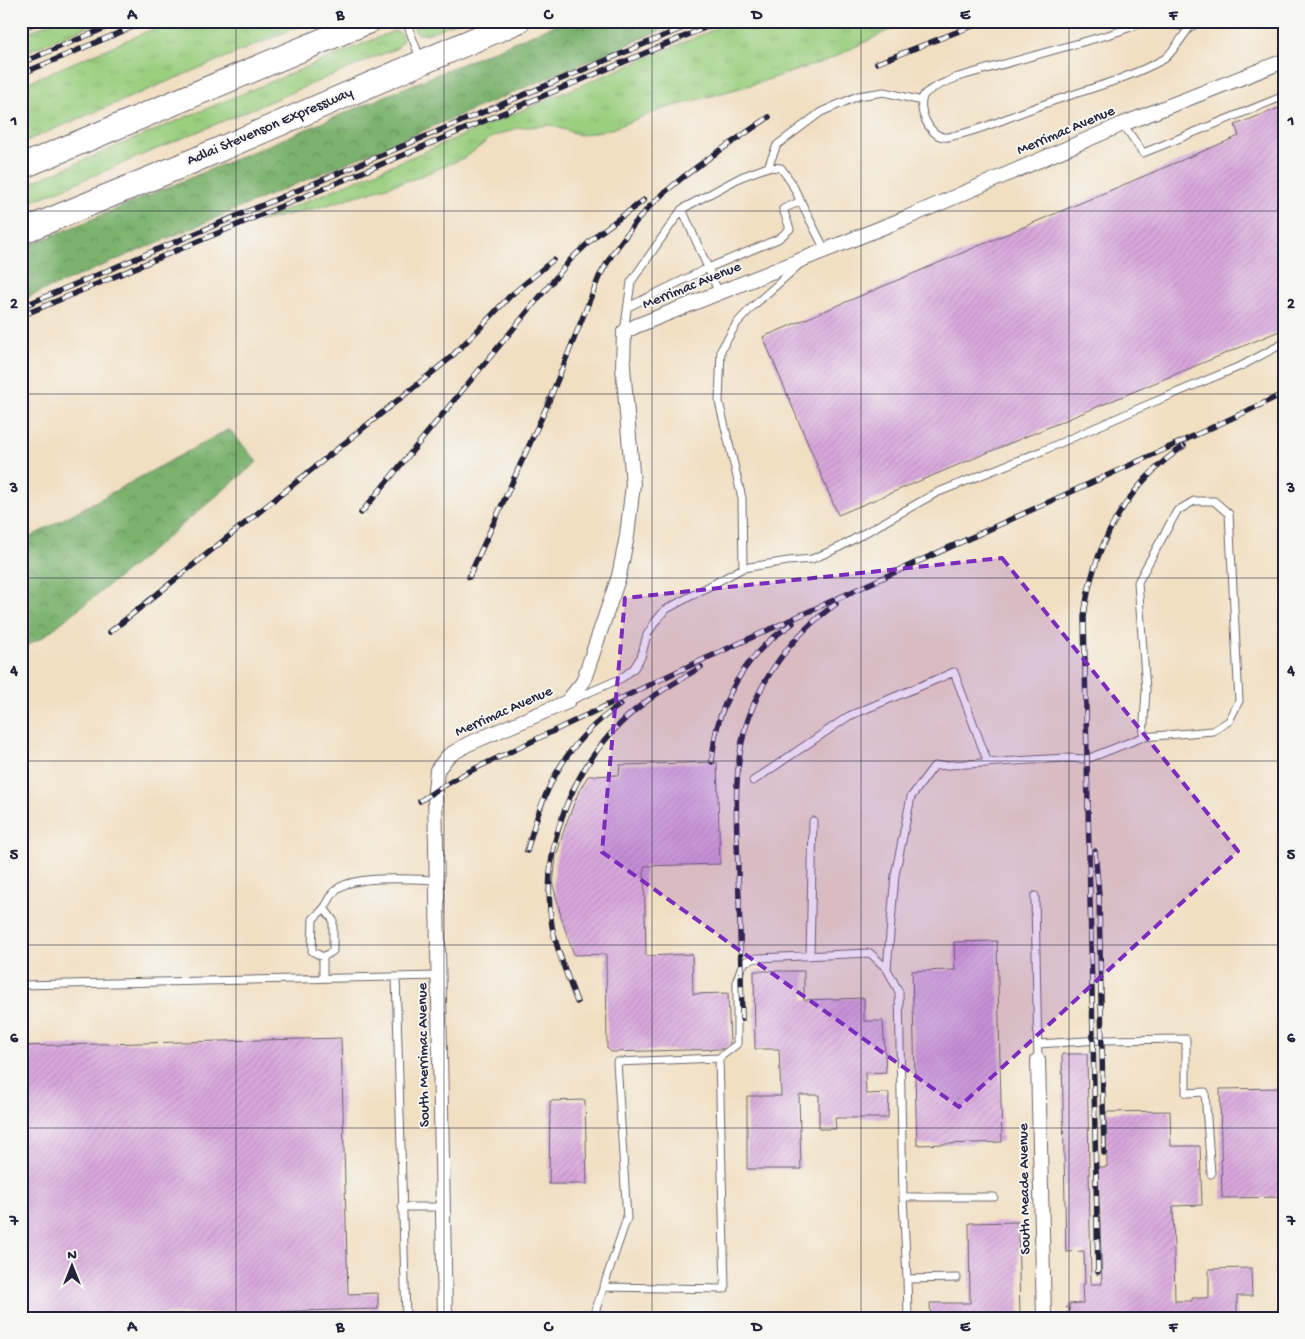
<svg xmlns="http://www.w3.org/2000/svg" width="1305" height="1339" viewBox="0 0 1305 1339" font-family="'Gochi Hand',sans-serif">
  <defs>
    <pattern id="grass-tufts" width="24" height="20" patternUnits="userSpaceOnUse" patternTransform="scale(1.25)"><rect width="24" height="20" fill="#9bcf80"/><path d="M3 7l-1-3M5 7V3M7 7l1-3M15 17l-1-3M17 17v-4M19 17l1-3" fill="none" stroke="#85b170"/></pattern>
    <pattern id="forest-crowns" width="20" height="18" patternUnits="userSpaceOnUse" patternTransform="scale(1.25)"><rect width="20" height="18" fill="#7cb26e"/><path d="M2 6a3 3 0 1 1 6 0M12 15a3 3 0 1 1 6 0" fill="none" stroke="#65905c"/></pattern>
    <pattern id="building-hatch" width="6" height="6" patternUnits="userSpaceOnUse" patternTransform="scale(1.25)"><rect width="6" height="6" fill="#d8a7dc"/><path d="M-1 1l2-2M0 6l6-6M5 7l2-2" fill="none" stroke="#b98fbe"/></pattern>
  </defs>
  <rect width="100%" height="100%" fill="#f6f6f2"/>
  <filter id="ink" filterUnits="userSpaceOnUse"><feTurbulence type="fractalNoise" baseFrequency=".02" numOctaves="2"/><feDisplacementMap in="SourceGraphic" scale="10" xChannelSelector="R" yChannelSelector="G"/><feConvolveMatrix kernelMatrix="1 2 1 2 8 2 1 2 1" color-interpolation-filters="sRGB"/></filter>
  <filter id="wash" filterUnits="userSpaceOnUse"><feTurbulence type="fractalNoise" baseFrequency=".0096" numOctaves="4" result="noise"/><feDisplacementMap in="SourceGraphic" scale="20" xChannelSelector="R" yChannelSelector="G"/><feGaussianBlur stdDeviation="1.12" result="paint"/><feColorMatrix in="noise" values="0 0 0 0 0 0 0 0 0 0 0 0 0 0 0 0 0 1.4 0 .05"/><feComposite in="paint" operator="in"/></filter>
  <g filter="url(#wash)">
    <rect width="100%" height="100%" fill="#f1dfc2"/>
    <path fill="url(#grass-tufts)" stroke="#5e785e" d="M 55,21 L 101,21 L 21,54 L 21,35 Z
      M 172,21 L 312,21 L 21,143 L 21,85 Z
      M 417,21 L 460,21 L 427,34 L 417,34 L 415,30 L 415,23 Z
      M 734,21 L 908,21 L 828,60 L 758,83 L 660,110 L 611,129 L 580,135 L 550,125 L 518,128 L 492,137 L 466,157 L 416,178 L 317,208 L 257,222 Z
      M 394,31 L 399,32 L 403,37 L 401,44 L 397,48 L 21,206 L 21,187 L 186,117 Z"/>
    <path fill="url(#forest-crowns)" stroke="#4f6a54" d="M 564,21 L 683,21 L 21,300 L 21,249 Z
      M 229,429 L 257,462 L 133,566 L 43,637 L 21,648 L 21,542 Z"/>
    <g id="blocks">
      <path fill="url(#building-hatch)" d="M 1279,108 L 1284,120 L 1284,329 L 838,515 L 763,337 L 1239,136 L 1235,125 Z
        M 717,762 L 720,864 L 644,866 L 646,956 L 692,954 L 693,994 L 728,993 L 730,1044 L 725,1049 L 611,1052 L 607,1048 L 606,954 L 574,955 L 562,920 L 553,885 L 556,857 L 566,824 L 579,791 L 588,776 L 619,775 L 620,765 Z
        M 997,941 L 1002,1142 L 917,1145 L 912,971 L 955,970 L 954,942 Z
        M 754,971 L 804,971 L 804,1000 L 864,998 L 864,1021 L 883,1021 L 886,1072 L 865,1073 L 866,1094 L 889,1093 L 888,1118 L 835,1118 L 836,1129 L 819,1129 L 819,1095 L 799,1095 L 801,1169 L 747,1169 L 747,1096 L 781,1096 L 779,1049 L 755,1049 Z
        M 341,1038 L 348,1294 L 378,1293 L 378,1309 L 21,1318 L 21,1046 Z
        M 1062,1054 L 1087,1054 L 1091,1284 L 1102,1284 L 1098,1167 L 1107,1167 L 1106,1112 L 1170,1111 L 1171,1146 L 1200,1146 L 1202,1205 L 1173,1206 L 1175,1301 L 1192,1301 L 1192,1298 L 1209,1298 L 1209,1269 L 1251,1268 L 1252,1296 L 1237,1296 L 1237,1318 L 1070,1318 L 1069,1304 L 1083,1303 L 1082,1284 L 1085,1284 L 1084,1251 L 1066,1252 Z
        M 1282,1088 L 1283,1197 L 1222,1198 L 1220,1089 Z
        M 585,1100 L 587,1184 L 549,1184 L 550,1101 Z
        M 1018,1222 L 1020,1318 L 931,1318 L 930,1303 L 970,1303 L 969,1223 Z"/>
    </g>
  </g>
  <g filter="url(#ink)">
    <use href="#blocks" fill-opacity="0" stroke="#6a646a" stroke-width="1"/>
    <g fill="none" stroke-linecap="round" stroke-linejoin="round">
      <g stroke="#6a646a" stroke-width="9">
        <path id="lane" d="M 406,21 L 420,58
          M 21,27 L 36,21
          M 1190,27 C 1184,34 1171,55 1164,59 C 1122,82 1075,92 1031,109 C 1006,118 982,130 956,135 C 952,136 948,138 944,137 C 929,136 916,107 924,95 C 930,87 950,81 958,77 L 1111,34 L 1148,21 L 1190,27 L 1202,21
          M 1123,124 L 1143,153 L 1284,96
          M 768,167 L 777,145 L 821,112 L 858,96 L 884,92 L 922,101
          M 719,293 L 682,209 L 741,177 L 768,167 L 781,168 L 791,182 L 825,250
          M 628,307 L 708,268 L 778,239 L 790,229 L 783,209 L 801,201
          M 624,332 L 631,282 L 682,209
          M 743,568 L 742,498 L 719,402 L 721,350 L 737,323 L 752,307 L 799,265
          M 574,699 L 622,678 L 634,668 L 641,657 L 647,635 L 655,622 L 665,610 L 743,568 L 788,561 L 812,559 L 838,548 L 936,493 L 1042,451 L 1142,407 L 1243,365 L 1284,343
          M 753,781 L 849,716 L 954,672 L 988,763
          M 1035,896 L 1038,1060
          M 810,956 L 813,821
          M 323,957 L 312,951 L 313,919 C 316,916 321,912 324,908 C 329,902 331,894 337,889 C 355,875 413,879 437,880
          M 323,957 L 333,951 L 333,920 L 324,908
          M 323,957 L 323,978
          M 887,969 L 895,875 L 911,797 L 934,766 L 1065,758 L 1087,759 L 1143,737 L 1213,731 L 1229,721 L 1239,701 L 1229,514 L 1214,501 L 1194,501 L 1177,511 L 1138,582 L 1146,690 L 1143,737
          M 396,977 L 406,1318
          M 21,985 L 439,976
          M 1038,1044 L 1101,1040 L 1186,1039 L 1186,1093 L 1205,1092 L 1211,1174
          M 719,1058 L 737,1044 L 737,980 L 741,968 L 746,961 L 758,958 L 870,953 L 887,969 L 899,992 L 903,1197 L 907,1279
          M 903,1197 L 994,1197
          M 402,1207 L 443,1207
          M 596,1318 L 596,1309 L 627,1218 L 617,1062 L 719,1058 L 725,1289 L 603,1287
          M 908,1318 L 907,1279 L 957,1278"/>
      </g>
      <g stroke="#6a646a" stroke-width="16">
        <path id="street" d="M 1038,1060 L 1044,1318
          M 445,1318 L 435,791 L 437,770 L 448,756 L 468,744 L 567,702 L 583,682 L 619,576 L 627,536 L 633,484 L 623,367 L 624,332 L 636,326 L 906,218 L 1123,124 L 1284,61"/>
      </g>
      <g stroke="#6a646a" stroke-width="26">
        <path id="highway" d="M 21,167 L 369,21
          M 21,232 L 188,163 L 518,21"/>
      </g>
      <path stroke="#6a646a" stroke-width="2.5" stroke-dasharray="1 4" stroke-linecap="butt" d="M 1067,1307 L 1067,1318"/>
      <use href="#lane" stroke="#fff" stroke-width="7"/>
      <use href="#street" stroke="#fff" stroke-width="14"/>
      <use href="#highway" stroke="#fff" stroke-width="24"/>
      <g stroke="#22223b" stroke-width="5.5">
        <path id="rail" d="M 21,63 L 122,21
          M 877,63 L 985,21
          M 21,74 L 147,21
          M 21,307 L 699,21
          M 21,316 L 721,21
          M 361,513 L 571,259 L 598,234 L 644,200
          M 469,577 L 547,406 L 599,277 L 613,253 L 635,223 L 650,206 L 664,193 L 682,178 L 709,158 L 769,117
          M 110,632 L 449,359 L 480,328 L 510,296 L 553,260
          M 712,762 C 713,751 714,739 717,728 C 725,696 744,664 768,642 C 776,635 785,629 793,623
          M 420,801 L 435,791 L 466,773 L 676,672 L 1185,440 L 1258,406 L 1284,393
          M 527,851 C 543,789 565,742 620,705
          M 1095,851 L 1099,895 L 1104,1153
          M 577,1002 C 568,977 557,952 552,926 C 540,854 568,775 620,724 C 643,700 673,684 701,667
          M 742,1019 C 741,970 740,920 738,871 C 737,832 734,792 740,753 C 749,693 787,638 836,604
          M 1098,1272 L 1084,617 C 1092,548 1126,485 1184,446"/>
      </g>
      <use href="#rail" stroke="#f6f6f2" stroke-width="4" stroke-dasharray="11" stroke-linecap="butt"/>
    </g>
  </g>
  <path fill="#7b2cbf" fill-opacity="0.2" stroke="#7b2cbf" stroke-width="4" stroke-dasharray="10 6" stroke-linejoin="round" d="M 1002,558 L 1238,851 L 959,1107 L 602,852 L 625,598 Z"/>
  <path fill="none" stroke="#22223b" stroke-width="1" stroke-opacity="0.55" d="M 236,21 L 236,1318M 444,21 L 444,1318M 652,21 L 652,1318M 861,21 L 861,1318M 1069,21 L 1069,1318M 21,211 L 1284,211M 21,394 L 1284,394M 21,578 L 1284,578M 21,761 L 1284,761M 21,945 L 1284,945M 21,1128 L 1284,1128"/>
  <g text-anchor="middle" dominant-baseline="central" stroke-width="4" stroke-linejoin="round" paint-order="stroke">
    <g font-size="15" fill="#22223b" stroke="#f6f6f2">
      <text transform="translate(270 127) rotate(-23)">Adlai Stevenson Expressway</text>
      <text transform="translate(1066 131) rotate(-23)">Merrimac Avenue</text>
      <text transform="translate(692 286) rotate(-22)">Merrimac Avenue</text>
      <text transform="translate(504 712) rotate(-24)">Merrimac Avenue</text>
      <text transform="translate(424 1055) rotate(-91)">South Merrimac Avenue</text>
      <text transform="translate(1025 1189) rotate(-91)">South Meade Avenue</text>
    </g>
  </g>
  <rect width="1305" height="1339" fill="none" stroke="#f6f6f2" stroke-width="55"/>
  <g transform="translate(72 1266)" stroke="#f6f6f2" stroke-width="4" paint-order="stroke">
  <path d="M0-4L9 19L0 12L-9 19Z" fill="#22223b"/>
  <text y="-8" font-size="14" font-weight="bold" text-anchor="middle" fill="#22223b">N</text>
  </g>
  <rect x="28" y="28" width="1250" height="1284" fill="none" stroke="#22223b" stroke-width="2"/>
  <g font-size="16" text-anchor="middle" font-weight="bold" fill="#22223b">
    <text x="132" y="19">A</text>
    <text x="340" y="19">B</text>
    <text x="548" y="19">C</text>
    <text x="757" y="19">D</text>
    <text x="965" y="19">E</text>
    <text x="1173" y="19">F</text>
    <text x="14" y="125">1</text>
    <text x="1291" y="125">1</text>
    <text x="14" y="308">2</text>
    <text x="1291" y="308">2</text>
    <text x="14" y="492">3</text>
    <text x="1291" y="492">3</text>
    <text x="14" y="675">4</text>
    <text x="1291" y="675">4</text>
    <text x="14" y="859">5</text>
    <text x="1291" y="859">5</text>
    <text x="14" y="1042">6</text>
    <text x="1291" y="1042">6</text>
    <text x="14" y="1225">7</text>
    <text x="1291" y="1225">7</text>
    <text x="132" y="1331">A</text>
    <text x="340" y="1331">B</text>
    <text x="548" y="1331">C</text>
    <text x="757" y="1331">D</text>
    <text x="965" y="1331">E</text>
    <text x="1173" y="1331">F</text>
  </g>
</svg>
